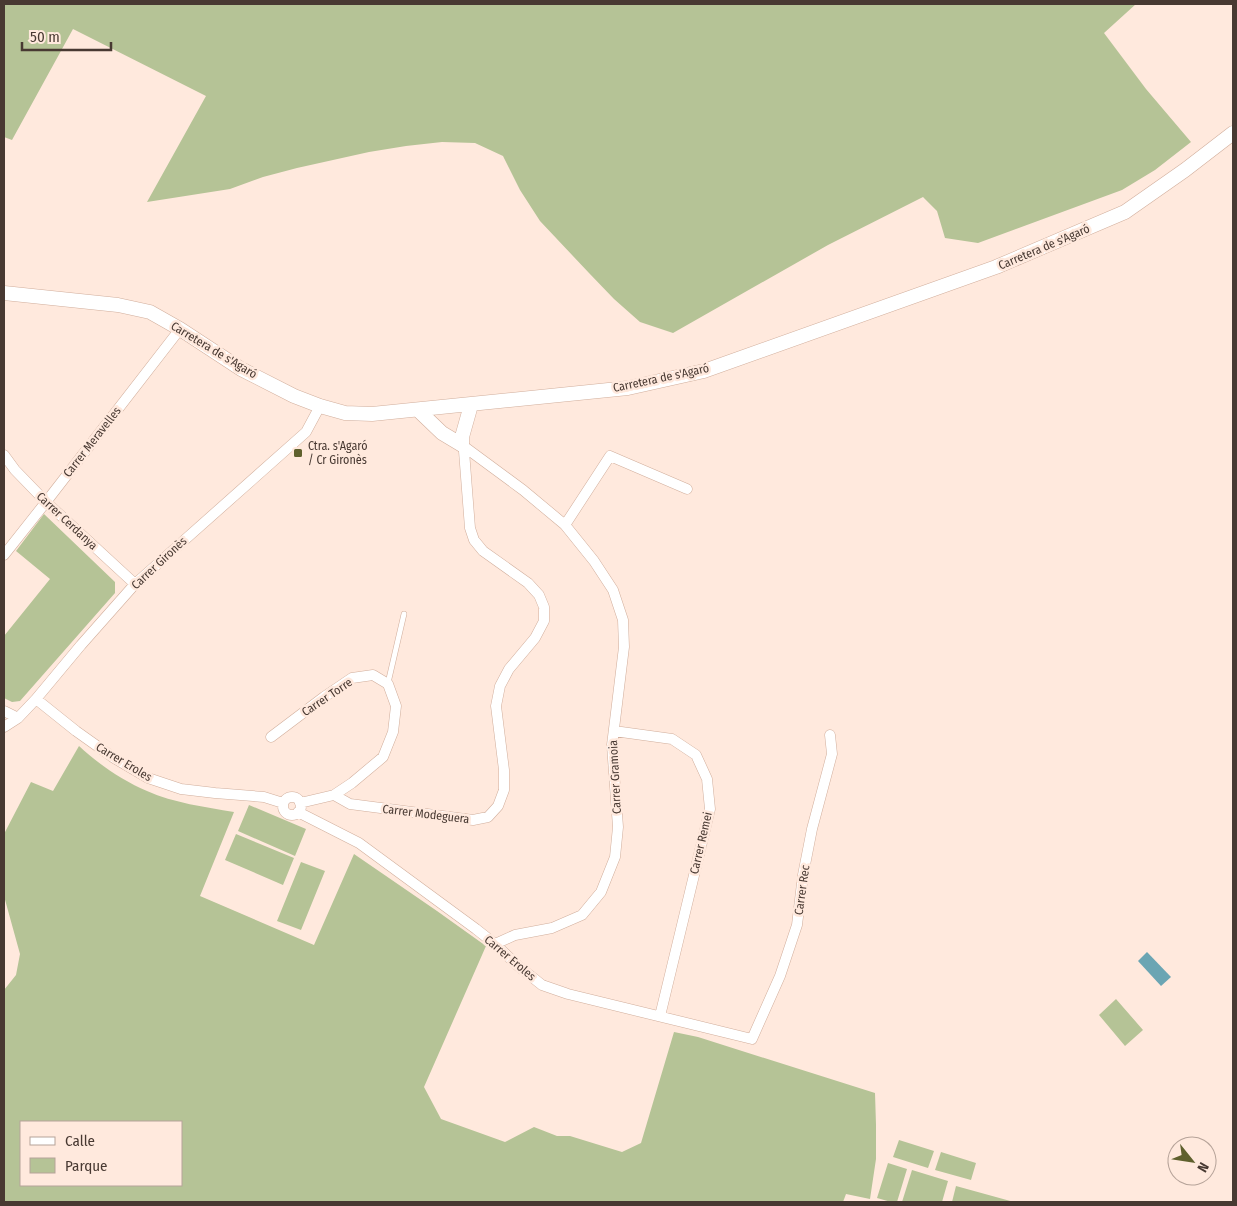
<svg xmlns="http://www.w3.org/2000/svg" width="1237" height="1206" viewBox="0 0 1237 1206" font-family="'Fira Sans Condensed',sans-serif">
  <rect width="100%" height="100%" fill="#ffe9dd"/>
  <path fill="#b5c396" fill-rule="evenodd" d="M 4,4 L 1136,4 L 1104,33 L 1146,89 L 1191,142 L 1155,170 L 1122,190 L 978,243 L 945,238 L 937,211 L 923,197 L 828,245 L 673,333 L 640,322 L 614,299 L 589,273 L 540,221 L 520,190 L 503,156 L 475,143 L 442,142 L 406,146 L 369,152 L 297,168 L 263,177 L 230,189 L 147,202 L 206,96 L 73,29 L 12,140 L 4,137 Z
    M 44,514 L 115,582 L 115,593 L 20,701 L 12,702 L 4,698 L 4,636 L 50,579 L 16,551 Z
    M 79,746 C 97,763 123,781 147,791 C 174,803 205,807 234,812 L 200,896 L 314,945 L 354,854 L 437,911 L 486,946 L 424,1087 L 441,1119 L 505,1142 L 534,1127 L 557,1136 L 570,1136 L 622,1152 L 641,1143 L 674,1032 L 698,1037 L 875,1093 L 876,1125 L 876,1159 L 870,1199 L 846,1194 L 843,1202 L 4,1202 L 4,990 L 16,975 L 20,954 L 4,896 L 4,834 L 31,782 L 53,791 ZM 21,1122 L 181,1122 L 181,1185 L 21,1185 Z
    M 249,805 L 306,829 L 295,856 L 238,831 Z
    M 236,834 L 294,858 L 283,885 L 225,860 Z
    M 301,862 L 325,871 L 301,930 L 277,921 Z
    M 1116,999 L 1143,1030 L 1125,1046 L 1099,1015 Z
    M 899,1140 L 934,1151 L 928,1168 L 893,1157 Z
    M 941,1152 L 976,1163 L 971,1180 L 935,1170 Z
    M 888,1163 L 907,1169 L 897,1202 L 891,1202 L 877,1198 Z
    M 912,1170 L 948,1181 L 942,1202 L 902,1202 Z
    M 956,1186 L 1014,1202 L 952,1202 Z"/>
  <path fill="#6ba5b3" d="M 1147,952 L 1171,977 L 1161,986 L 1138,961 Z"/>
  <g fill="none" stroke-linecap="round" stroke-linejoin="round">
    <g stroke="#d1ae9c" stroke-width="6">
      <path id="lane" d="M 388,683 L 404,614"/>
    </g>
    <g stroke="#d1ae9c" stroke-width="11">
      <path id="street" d="M 462,445 L 523,490 L 565,525 L 594,561 L 613,590 L 623,620 L 624,647 L 612,745 L 618,827 L 615,857 L 601,892 L 582,915 L 552,928 L 515,935 L 495,944
        M 4,455 L 15,470 L 46,502 L 135,584
        M 565,525 L 610,456 L 687,489
        M 4,555 L 46,502 L 180,329
        M 36,699 L 76,731 L 114,758 L 148,778 L 181,789 L 215,793 L 264,797 L 283,803
        M 4,711 L 18,718
        M 4,727 L 18,718 L 36,699 L 81,645 L 135,584 L 306,432 L 320,406
        M 614,731 L 672,739 L 696,755 L 707,779 L 710,809 L 660,1016
        M 271,737 L 324,697 L 352,678 L 373,675 L 388,684 L 396,706 L 393,732 L 383,757 L 352,783 L 334,795 L 300,803
        M 334,795 L 350,804 L 473,820 L 488,817 L 498,806 L 504,790 L 504,770 L 496,706 L 500,686 L 509,669 L 535,638 L 544,621 L 544,607 L 539,595 L 528,583 L 483,551 L 474,540 L 470,528 L 464,451 L 465,447
        M283 806a9 9 0 1 1 18 0a9 9 0 1 1-18 0Z
        M 298,812 L 359,843 L 476,929 L 495,944 L 517,965 L 542,985 L 568,994 L 752,1039 L 780,976 L 797,925 L 803,875 L 812,829 L 832,754 L 830,735"/>
    </g>
    <g stroke="#d1ae9c" stroke-width="15">
      <path id="secondary" d="M 4,293 L 118,305 L 150,312 L 180,329 L 241,369 L 294,396 L 320,406 L 345,413 L 372,414 L 628,388 L 704,371 L 996,267 L 1125,212 L 1185,170 L 1233,133
        M 418,410 L 442,433 L 462,445
        M 462,445 L 462,437 L 471,405"/>
    </g>
    <use href="#lane" stroke="#fff" stroke-width="5"/>
    <use href="#street" stroke="#fff" stroke-width="10"/>
    <use href="#secondary" stroke="#fff" stroke-width="14"/>
  </g>
  <rect fill="#5f602d" stroke="#ffe9dd" stroke-width="2" x="293" y="448" width="10" height="10" rx="2.5"/>
  <g text-anchor="middle" dominant-baseline="central" stroke-width="5" stroke-linejoin="round" paint-order="stroke">
    <g font-size="12" fill="#483932" stroke="#ffe9dd">
      <text transform="translate(1044 247) rotate(-23)">Carretera de s'Agaró</text>
      <text transform="translate(214 350) rotate(31)">Carretera de s'Agaró</text>
      <text transform="translate(661 378) rotate(-12)">Carretera de s'Agaró</text>
      <text transform="translate(92 442) rotate(-52)">Carrer Meravelles</text>
      <text transform="translate(67 521) rotate(43)">Carrer Cerdanya</text>
      <text transform="translate(159 563) rotate(-43)">Carrer Gironès</text>
      <text transform="translate(327 697) rotate(-34)">Carrer Torre</text>
      <text transform="translate(124 762) rotate(31)">Carrer Eroles</text>
      <text transform="translate(615 777) rotate(-93)">Carrer Gramoia</text>
      <text transform="translate(426 814) rotate(7)">Carrer Modeguera</text>
      <text transform="translate(701 843) rotate(-77)">Carrer Remei</text>
      <text transform="translate(802 890) rotate(-82)">Carrer Rec</text>
      <text transform="translate(510 958) rotate(40)">Carrer Eroles</text>
    </g>
    <g font-size="12" fill="#483932" stroke="#ffe9dd" text-anchor="start">
      <text x="308" y="446">Ctra. s'Agaró<tspan x="308" dy="14">/ Cr Gironès</tspan></text>
    </g>
  </g>
  <rect width="1237" height="1206" fill="none" stroke="#483932" stroke-width="10"/>
  <rect x="20" y="1121" width="162" height="65" fill="#ffe9dd" stroke="#b6a399"/>
  <rect x="30" y="1137" width="25" height="8" fill="#ffffff" stroke="#b6a399"/>
  <text x="65" y="1146" font-size="15" fill="#483932">Calle</text>
  <rect x="30" y="1158" width="25" height="15" fill="#b5c396" stroke="#b6a399"/>
  <text x="65" y="1171" font-size="15" fill="#483932">Parque</text>
  <g transform="translate(1192 1161) rotate(120)"><circle r="24" fill="#ffe9dd" stroke="#b6a399"/>
  <path d="M0-4L9 19L0 12L-9 19Z" fill="#5f602d"/>
  <text y="-8" font-size="14" font-weight="bold" text-anchor="middle" fill="#483932">N</text>
  </g>
  <path d="M22 42v8h89v-8" fill="none" stroke="#483932" stroke-width="2.5"/>
  <text x="30" y="42" font-size="15" fill="#483932" stroke="#ffe9dd" stroke-width="4" paint-order="stroke">50 m</text>
</svg>
